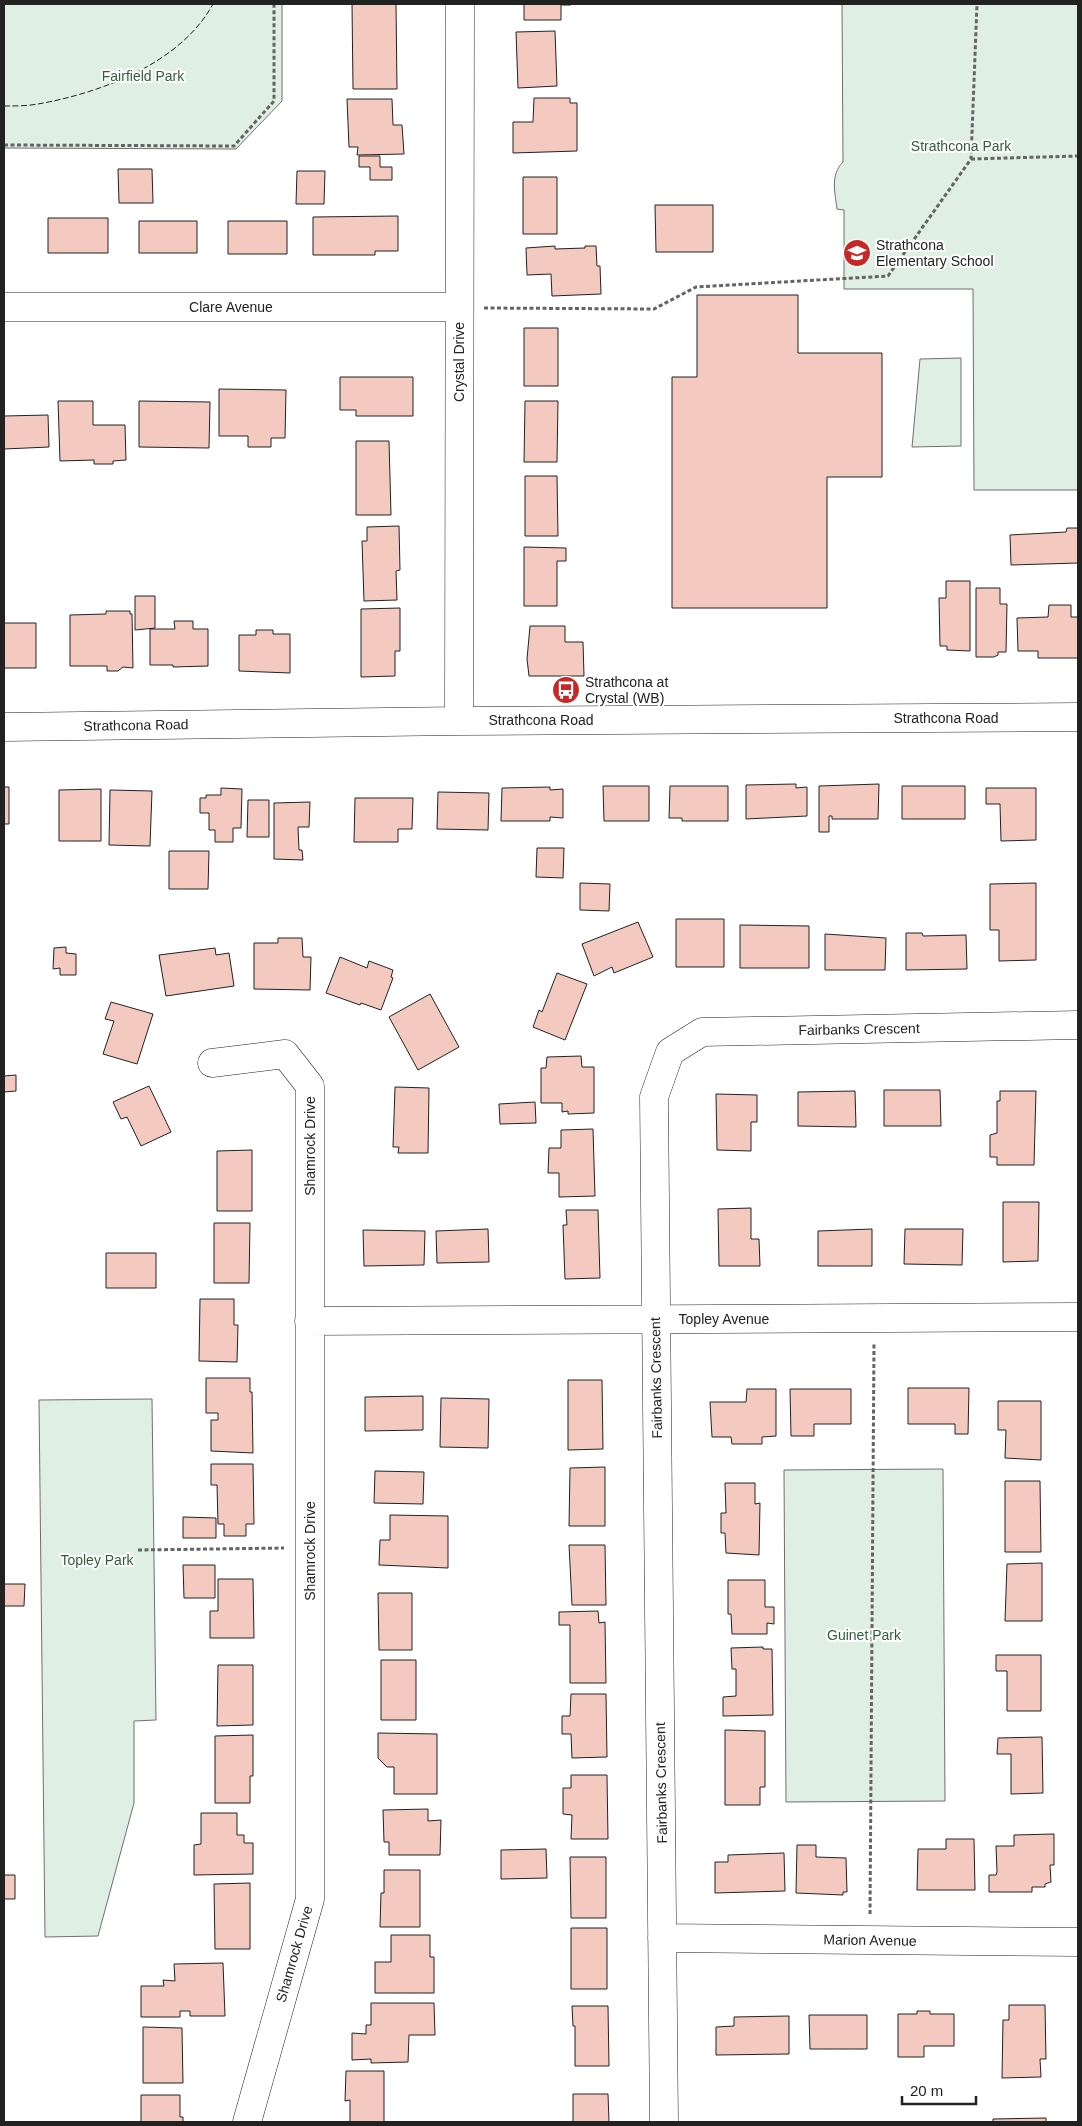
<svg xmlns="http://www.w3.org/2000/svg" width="1082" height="2126" viewBox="0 0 1082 2126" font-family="Helvetica,sans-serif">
  <rect width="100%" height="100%" fill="#fff"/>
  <path fill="#e0efe3" stroke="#6f6f6f" d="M 4,4 L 282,4 L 282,101 L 236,149 L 4,148 Z
    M 842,4 L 1078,4 L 1078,490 L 974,490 L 973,289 L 844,289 L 844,210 L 837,209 C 835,192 830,175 843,162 Z
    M 961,358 L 961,446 L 912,447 L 920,359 Z
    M 152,1399 L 156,1720 L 134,1721 L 134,1803 L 98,1936 L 45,1937 L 39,1400 Z
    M 943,1469 L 945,1801 L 786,1802 L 784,1470 Z"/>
  <path fill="#f3c9c0" stroke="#222" d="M 352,4 L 396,4 L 397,89 L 353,89 Z
    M 524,4 L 571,4 L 571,5 L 561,5 L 561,20 L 524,20 Z
    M 555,31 L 557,86 L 518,88 L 516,32 Z
    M 534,98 L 570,98 L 570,103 L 577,103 L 577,151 L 513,153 L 513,122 L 533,122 Z
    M 347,99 L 392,99 L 393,125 L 402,125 L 404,154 L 357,155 L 358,147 L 349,147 Z
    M 359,156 L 380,156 L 380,167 L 392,167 L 392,180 L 370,180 L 370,167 L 359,167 Z
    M 118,169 L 152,169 L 153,203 L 119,203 Z
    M 297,171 L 325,171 L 324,204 L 296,204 Z
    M 523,177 L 557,177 L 557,234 L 523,234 Z
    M 655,205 L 713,205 L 713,252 L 656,252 Z
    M 398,216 L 398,251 L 375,251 L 375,255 L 313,255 L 313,217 Z
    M 48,218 L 108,218 L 108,253 L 48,253 Z
    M 139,221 L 197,221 L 197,253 L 139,253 Z
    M 228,221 L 287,221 L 287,254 L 228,254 Z
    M 555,246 L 555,249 L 585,248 L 585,246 L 596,246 L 597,266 L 600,266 L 601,294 L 552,296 L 551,274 L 527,275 L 526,248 Z
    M 697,295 L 798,295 L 798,353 L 882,353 L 882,477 L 827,477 L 827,608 L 672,608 L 672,377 L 697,377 Z
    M 524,328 L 558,328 L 558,386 L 524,386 Z
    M 340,377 L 413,377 L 413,416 L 356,416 L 356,410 L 340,410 Z
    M 219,389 L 286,390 L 285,438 L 271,438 L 271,447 L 248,447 L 248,436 L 219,436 Z
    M 58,401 L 93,401 L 93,425 L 125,425 L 126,460 L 113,461 L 113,464 L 94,464 L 94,460 L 60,461 Z
    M 139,401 L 210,402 L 209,448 L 139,447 Z
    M 525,401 L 558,401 L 557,462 L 524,462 Z
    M 48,415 L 49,447 L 4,449 L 4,416 Z
    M 356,441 L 389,441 L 391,515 L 356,515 Z
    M 525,476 L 557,476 L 558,536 L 525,536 Z
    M 399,526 L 400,570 L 396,571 L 397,600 L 364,601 L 362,541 L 367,541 L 367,527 Z
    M 1067,528 L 1078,528 L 1078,563 L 1011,565 L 1010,535 L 1066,532 Z
    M 524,547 L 566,548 L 566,561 L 557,561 L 557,606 L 524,606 Z
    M 946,581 L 970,581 L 970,651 L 947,650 L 947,646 L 940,646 L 939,598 L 946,598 Z
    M 976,588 L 1000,588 L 1000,604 L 1007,604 L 1006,652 L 998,652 L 998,655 L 994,657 L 976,657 Z
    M 135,596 L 155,596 L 155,628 L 135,630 Z
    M 1049,605 L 1071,605 L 1071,617 L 1078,617 L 1078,658 L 1038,658 L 1038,651 L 1018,651 L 1017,618 L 1048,617 Z
    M 400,608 L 400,651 L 395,651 L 395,676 L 361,677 L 361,609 Z
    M 106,611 L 130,611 L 130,614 L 132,614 L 133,668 L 123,667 L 118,671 L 107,671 L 107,666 L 70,666 L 70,615 L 106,614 Z
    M 174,621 L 193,621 L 193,629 L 208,629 L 208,666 L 173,667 L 173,665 L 150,665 L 150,629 L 175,629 Z
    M 4,623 L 36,623 L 36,668 L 4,668 Z
    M 530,626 L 565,626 L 565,642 L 583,642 L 584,676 L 529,676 L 527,659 Z
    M 256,630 L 273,630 L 273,634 L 290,634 L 290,673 L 239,671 L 239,635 L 256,635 Z
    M 796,784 L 796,788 L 807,787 L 807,816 L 746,819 L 746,785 Z
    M 879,784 L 878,819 L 832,819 L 832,816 L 829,816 L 829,832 L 819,832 L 819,786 Z
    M 603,786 L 649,786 L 649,821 L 604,821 Z
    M 670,786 L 728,786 L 728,821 L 682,821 L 682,818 L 669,818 Z
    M 902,786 L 965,786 L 965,819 L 902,819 Z
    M 4,787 L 9,787 L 9,824 L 4,824 Z
    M 550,787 L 550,790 L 563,789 L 563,818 L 550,817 L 550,821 L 501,821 L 502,788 Z
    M 221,788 L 242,789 L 241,828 L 233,828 L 233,842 L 215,842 L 215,830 L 209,830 L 209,813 L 200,813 L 200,798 L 206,798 L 206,795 L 221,795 Z
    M 986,788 L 1036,788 L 1036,840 L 1001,841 L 1000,804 L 986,804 Z
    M 101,789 L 101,841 L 59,841 L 59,790 Z
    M 110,790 L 152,791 L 150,846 L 109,845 Z
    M 438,792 L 489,793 L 488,830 L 437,829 Z
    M 355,798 L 413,798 L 412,829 L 398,829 L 398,842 L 354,842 Z
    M 248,800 L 269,800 L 269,837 L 247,837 Z
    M 310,802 L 309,827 L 298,827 L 299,850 L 302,850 L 303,860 L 274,859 L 274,803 Z
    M 537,848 L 564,848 L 563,878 L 536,877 Z
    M 169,851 L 209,851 L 208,889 L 169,889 Z
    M 580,883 L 610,884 L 609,911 L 580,910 Z
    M 1036,883 L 1036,960 L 999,961 L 999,930 L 990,930 L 990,884 Z
    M 676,919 L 724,919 L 724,967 L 676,967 Z
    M 638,922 L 653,957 L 614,973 L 612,967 L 594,976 L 582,944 Z
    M 740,925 L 809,926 L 809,968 L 740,968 Z
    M 906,933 L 922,933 L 923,936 L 966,935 L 967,969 L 906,970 Z
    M 825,934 L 886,938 L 885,970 L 825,970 Z
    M 278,938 L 302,938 L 303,957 L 311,957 L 310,990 L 254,989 L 254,943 L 278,943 Z
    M 66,947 L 66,953 L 76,954 L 76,975 L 60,975 L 60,968 L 53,969 L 54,948 Z
    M 215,948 L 216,955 L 229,953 L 234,986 L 166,996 L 159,955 Z
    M 340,957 L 367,968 L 369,961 L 393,970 L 391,977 L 393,978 L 381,1010 L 361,1003 L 360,1005 L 326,993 Z
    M 557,973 L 587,984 L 565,1040 L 533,1027 L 539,1010 L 542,1012 Z
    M 430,994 L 459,1047 L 418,1070 L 389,1017 Z
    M 111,1002 L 153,1014 L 137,1064 L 103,1054 L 114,1021 L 105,1019 Z
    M 581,1056 L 582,1067 L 594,1067 L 594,1113 L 568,1114 L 568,1111 L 562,1112 L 562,1103 L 541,1103 L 541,1068 L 546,1068 L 547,1057 Z
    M 16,1075 L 16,1091 L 4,1092 L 4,1076 Z
    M 149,1086 L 171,1132 L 141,1146 L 127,1117 L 121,1119 L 113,1102 Z
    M 395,1087 L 429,1088 L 428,1153 L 398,1153 L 399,1147 L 393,1147 Z
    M 884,1090 L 940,1090 L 941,1126 L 884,1126 Z
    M 855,1091 L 856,1127 L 798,1126 L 798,1092 Z
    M 1000,1091 L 1036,1091 L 1034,1165 L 997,1165 L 997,1157 L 990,1157 L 990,1135 L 997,1133 L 997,1101 L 1000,1101 Z
    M 716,1094 L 757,1095 L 757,1122 L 751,1122 L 751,1151 L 717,1150 Z
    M 535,1102 L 536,1123 L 500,1124 L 499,1104 Z
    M 593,1129 L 595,1196 L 559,1197 L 559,1173 L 548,1173 L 549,1148 L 561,1148 L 561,1130 Z
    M 252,1150 L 252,1211 L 217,1211 L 217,1151 Z
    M 1003,1202 L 1039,1202 L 1038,1261 L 1003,1262 Z
    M 751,1208 L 751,1239 L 759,1239 L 760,1266 L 719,1266 L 718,1209 Z
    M 566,1210 L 598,1210 L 600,1278 L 565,1279 L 563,1225 L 567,1225 Z
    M 214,1223 L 250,1223 L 249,1283 L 214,1283 Z
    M 488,1229 L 489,1262 L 437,1263 L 436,1231 Z
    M 872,1229 L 872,1266 L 818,1266 L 818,1231 Z
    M 905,1229 L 963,1229 L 962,1265 L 904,1264 Z
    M 363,1230 L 425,1231 L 424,1265 L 364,1266 Z
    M 106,1253 L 156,1253 L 156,1288 L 106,1288 Z
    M 200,1299 L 234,1299 L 234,1325 L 238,1325 L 237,1362 L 199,1361 Z
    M 206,1378 L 250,1378 L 250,1392 L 252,1392 L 253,1453 L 211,1451 L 211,1420 L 218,1420 L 218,1413 L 206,1413 Z
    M 568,1380 L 602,1380 L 603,1449 L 568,1450 Z
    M 908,1388 L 969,1388 L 968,1434 L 955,1434 L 955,1424 L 908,1424 Z
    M 747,1389 L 776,1389 L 776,1436 L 762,1437 L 762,1444 L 732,1444 L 731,1437 L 712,1437 L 710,1402 L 746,1402 Z
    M 790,1389 L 851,1389 L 851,1424 L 814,1424 L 814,1436 L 791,1436 Z
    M 423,1396 L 423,1430 L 365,1431 L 365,1397 Z
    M 441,1398 L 489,1399 L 488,1448 L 440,1447 Z
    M 998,1401 L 1041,1401 L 1041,1460 L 1005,1458 L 1006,1430 L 998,1430 Z
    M 211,1464 L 253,1464 L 254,1524 L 246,1524 L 246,1536 L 224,1536 L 224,1524 L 218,1524 L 217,1485 L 211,1485 Z
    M 605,1467 L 605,1526 L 569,1526 L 570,1468 Z
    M 375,1471 L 424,1472 L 423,1504 L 374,1503 Z
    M 1005,1481 L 1040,1481 L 1041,1552 L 1005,1552 Z
    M 725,1483 L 755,1483 L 755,1504 L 760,1503 L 759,1555 L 726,1553 L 725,1533 L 721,1533 L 721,1513 L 726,1513 Z
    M 390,1515 L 448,1516 L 448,1568 L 379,1565 L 380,1540 L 390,1540 Z
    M 183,1517 L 216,1518 L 216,1538 L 183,1538 Z
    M 569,1545 L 605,1545 L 606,1605 L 572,1605 Z
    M 1042,1563 L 1042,1621 L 1005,1621 L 1007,1564 Z
    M 183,1565 L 215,1565 L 215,1598 L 184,1598 Z
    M 218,1579 L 253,1579 L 254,1638 L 210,1638 L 210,1611 L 218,1611 Z
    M 728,1580 L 765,1580 L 765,1607 L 774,1607 L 774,1624 L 767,1623 L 767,1634 L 732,1634 L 731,1614 L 728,1614 Z
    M 4,1584 L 25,1584 L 24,1606 L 4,1606 Z
    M 378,1593 L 412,1593 L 412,1650 L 379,1650 Z
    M 598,1611 L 599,1623 L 605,1622 L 606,1683 L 570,1683 L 570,1625 L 559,1625 L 559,1612 Z
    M 763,1647 L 763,1649 L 772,1649 L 773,1715 L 723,1716 L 723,1697 L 736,1696 L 736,1669 L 732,1669 L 731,1648 Z
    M 996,1655 L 1041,1655 L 1041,1711 L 1007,1711 L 1007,1671 L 996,1671 Z
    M 381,1660 L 416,1660 L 416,1720 L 381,1720 Z
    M 218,1665 L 253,1665 L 253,1725 L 217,1726 Z
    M 571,1694 L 606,1694 L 607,1757 L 572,1758 L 571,1734 L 562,1734 L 562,1716 L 570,1716 Z
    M 725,1730 L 765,1731 L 765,1787 L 760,1787 L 760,1805 L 725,1805 Z
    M 378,1733 L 437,1734 L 437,1794 L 394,1794 L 394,1767 L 387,1767 L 378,1758 Z
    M 253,1735 L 253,1776 L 250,1776 L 250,1803 L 215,1803 L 215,1736 Z
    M 1042,1737 L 1043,1793 L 1011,1794 L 1011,1754 L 997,1754 L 998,1738 Z
    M 571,1775 L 607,1775 L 608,1839 L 571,1839 L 572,1815 L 563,1814 L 563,1788 L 571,1788 Z
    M 428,1809 L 428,1821 L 441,1820 L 440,1855 L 389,1855 L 389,1842 L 384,1842 L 383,1810 Z
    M 201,1813 L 237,1813 L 237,1835 L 244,1835 L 244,1843 L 253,1843 L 253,1874 L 194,1875 L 194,1845 L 201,1844 Z
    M 1054,1834 L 1054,1865 L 1050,1865 L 1051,1882 L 1045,1884 L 1045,1887 L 1032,1887 L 1032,1892 L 989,1892 L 989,1875 L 996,1875 L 997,1872 L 996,1846 L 1014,1846 L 1014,1835 Z
    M 946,1839 L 974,1839 L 975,1890 L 917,1890 L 918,1849 L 946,1849 Z
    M 797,1845 L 816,1845 L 816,1857 L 846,1858 L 847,1892 L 843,1892 L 843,1895 L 796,1893 Z
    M 546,1849 L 547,1878 L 501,1879 L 501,1850 Z
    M 784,1853 L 785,1891 L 715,1893 L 715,1862 L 728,1862 L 728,1855 Z
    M 570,1857 L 606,1857 L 606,1918 L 571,1918 Z
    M 384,1870 L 420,1870 L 420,1927 L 380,1927 L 381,1893 L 384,1893 Z
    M 4,1875 L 15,1875 L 15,1899 L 4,1899 Z
    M 250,1883 L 250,1949 L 215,1949 L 214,1884 Z
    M 571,1928 L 607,1928 L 607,1989 L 571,1989 Z
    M 391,1935 L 430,1935 L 430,1957 L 434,1957 L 434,1993 L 375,1993 L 375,1962 L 391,1962 Z
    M 223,1963 L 225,2016 L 190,2016 L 190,2011 L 180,2011 L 180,2017 L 141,2017 L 141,1986 L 164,1986 L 163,1980 L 175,1981 L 174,1964 Z
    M 371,2003 L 434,2003 L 435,2035 L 409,2035 L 408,2062 L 371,2063 L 371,2059 L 352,2060 L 352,2033 L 366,2034 L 366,2025 L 371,2025 Z
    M 1009,2005 L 1045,2005 L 1046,2059 L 1040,2059 L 1041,2077 L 1002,2078 L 1003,2020 L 1009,2020 Z
    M 572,2006 L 608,2006 L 609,2066 L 575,2066 L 575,2026 L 573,2026 Z
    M 917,2011 L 930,2011 L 930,2014 L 954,2014 L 954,2046 L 924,2046 L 924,2057 L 898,2057 L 898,2014 L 917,2014 Z
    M 809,2015 L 867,2015 L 867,2049 L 810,2049 Z
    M 789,2016 L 789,2054 L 716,2055 L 716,2027 L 734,2026 L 734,2017 Z
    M 143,2027 L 182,2028 L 183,2083 L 143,2083 Z
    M 346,2071 L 384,2071 L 384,2122 L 350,2122 L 350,2100 L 345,2101 Z
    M 573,2094 L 608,2094 L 609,2122 L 573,2122 Z
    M 141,2095 L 180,2095 L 180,2117 L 183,2117 L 183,2122 L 141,2122 Z
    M 1046,2118 L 1046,2122 L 993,2122 L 993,2119 Z"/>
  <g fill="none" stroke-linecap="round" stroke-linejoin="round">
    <g stroke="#222" stroke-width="29">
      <path id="minor" d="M 4,307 L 459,307
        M 459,721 L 460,4
        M 4,727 L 459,721 L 1078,717
        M 212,1063 L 285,1054 L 310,1086 L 310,1899 L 247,2122
        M 309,1321 L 1078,1317
        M 662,1938 L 1078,1942
        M 664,2122 L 654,1097 L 670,1052 L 702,1032 L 1078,1025"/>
    </g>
    <path stroke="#646464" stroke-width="3" stroke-dasharray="4 2.5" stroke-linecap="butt" d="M 4,145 L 234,146 L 274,101 L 274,4
      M 971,159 L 1078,156
      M 484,308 L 654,309 L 696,287 L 888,276 L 971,159 L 977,4
      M 138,1550 L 284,1548
      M 870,1914 L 874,1343"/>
    <use href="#minor" stroke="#fff" stroke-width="28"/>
    <path stroke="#222" stroke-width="1" stroke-dasharray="6 2.5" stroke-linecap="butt" d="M 4,106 C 15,106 27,106 38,104 C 101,93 181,63 213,4"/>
  </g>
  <defs>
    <g id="school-disc" transform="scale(1.4375)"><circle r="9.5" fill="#c62828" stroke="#fff"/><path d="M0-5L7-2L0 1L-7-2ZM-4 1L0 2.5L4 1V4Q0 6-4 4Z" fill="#fff"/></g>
    <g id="bus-disc" transform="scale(1.4375)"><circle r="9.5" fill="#c62828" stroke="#fff"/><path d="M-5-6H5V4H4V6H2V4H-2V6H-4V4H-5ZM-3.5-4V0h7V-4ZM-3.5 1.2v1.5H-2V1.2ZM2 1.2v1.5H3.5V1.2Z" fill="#fff"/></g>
  </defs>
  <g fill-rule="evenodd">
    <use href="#school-disc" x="857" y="253"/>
    <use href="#bus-disc" x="566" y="690"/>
  </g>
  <g text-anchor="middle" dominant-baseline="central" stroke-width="4" stroke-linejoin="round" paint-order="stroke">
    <g font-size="14" fill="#2f5e38" stroke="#fff">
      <text x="143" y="76">Fairfield Park</text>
      <text x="961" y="146">Strathcona Park</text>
      <text x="97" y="1560">Topley Park</text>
      <text x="864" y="1635">Guinet Park</text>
    </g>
    <g font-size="14" fill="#222" stroke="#fff" text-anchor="start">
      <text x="876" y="245">Strathcona<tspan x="876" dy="16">Elementary School</tspan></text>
      <text x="585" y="682">Strathcona at<tspan x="585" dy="16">Crystal (WB)</tspan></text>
    </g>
    <g font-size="14" fill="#222" stroke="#fff">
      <text x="231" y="307">Clare Avenue</text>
      <text transform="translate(459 362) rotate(-90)">Crystal Drive</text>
      <text x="946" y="718">Strathcona Road</text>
      <text x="541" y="720">Strathcona Road</text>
      <text transform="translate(136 725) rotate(-1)">Strathcona Road</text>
      <text transform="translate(859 1029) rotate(-1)">Fairbanks Crescent</text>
      <text transform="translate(310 1146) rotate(-90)">Shamrock Drive</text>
      <text x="724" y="1319">Topley Avenue</text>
      <text transform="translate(656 1378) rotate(-91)">Fairbanks Crescent</text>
      <text transform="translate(310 1551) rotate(-90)">Shamrock Drive</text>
      <text transform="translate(661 1783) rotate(-91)">Fairbanks Crescent</text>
      <text transform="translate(870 1940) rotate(1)">Marion Avenue</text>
      <text transform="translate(294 1954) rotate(-74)">Shamrock Drive</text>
    </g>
  </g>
  <rect width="1082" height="2126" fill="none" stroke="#222222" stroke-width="10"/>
  <path d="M902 2096v8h74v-8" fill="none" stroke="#222222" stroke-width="2.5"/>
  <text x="910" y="2096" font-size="15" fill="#222222" stroke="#ffffff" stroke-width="4" paint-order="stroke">20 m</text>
</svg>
